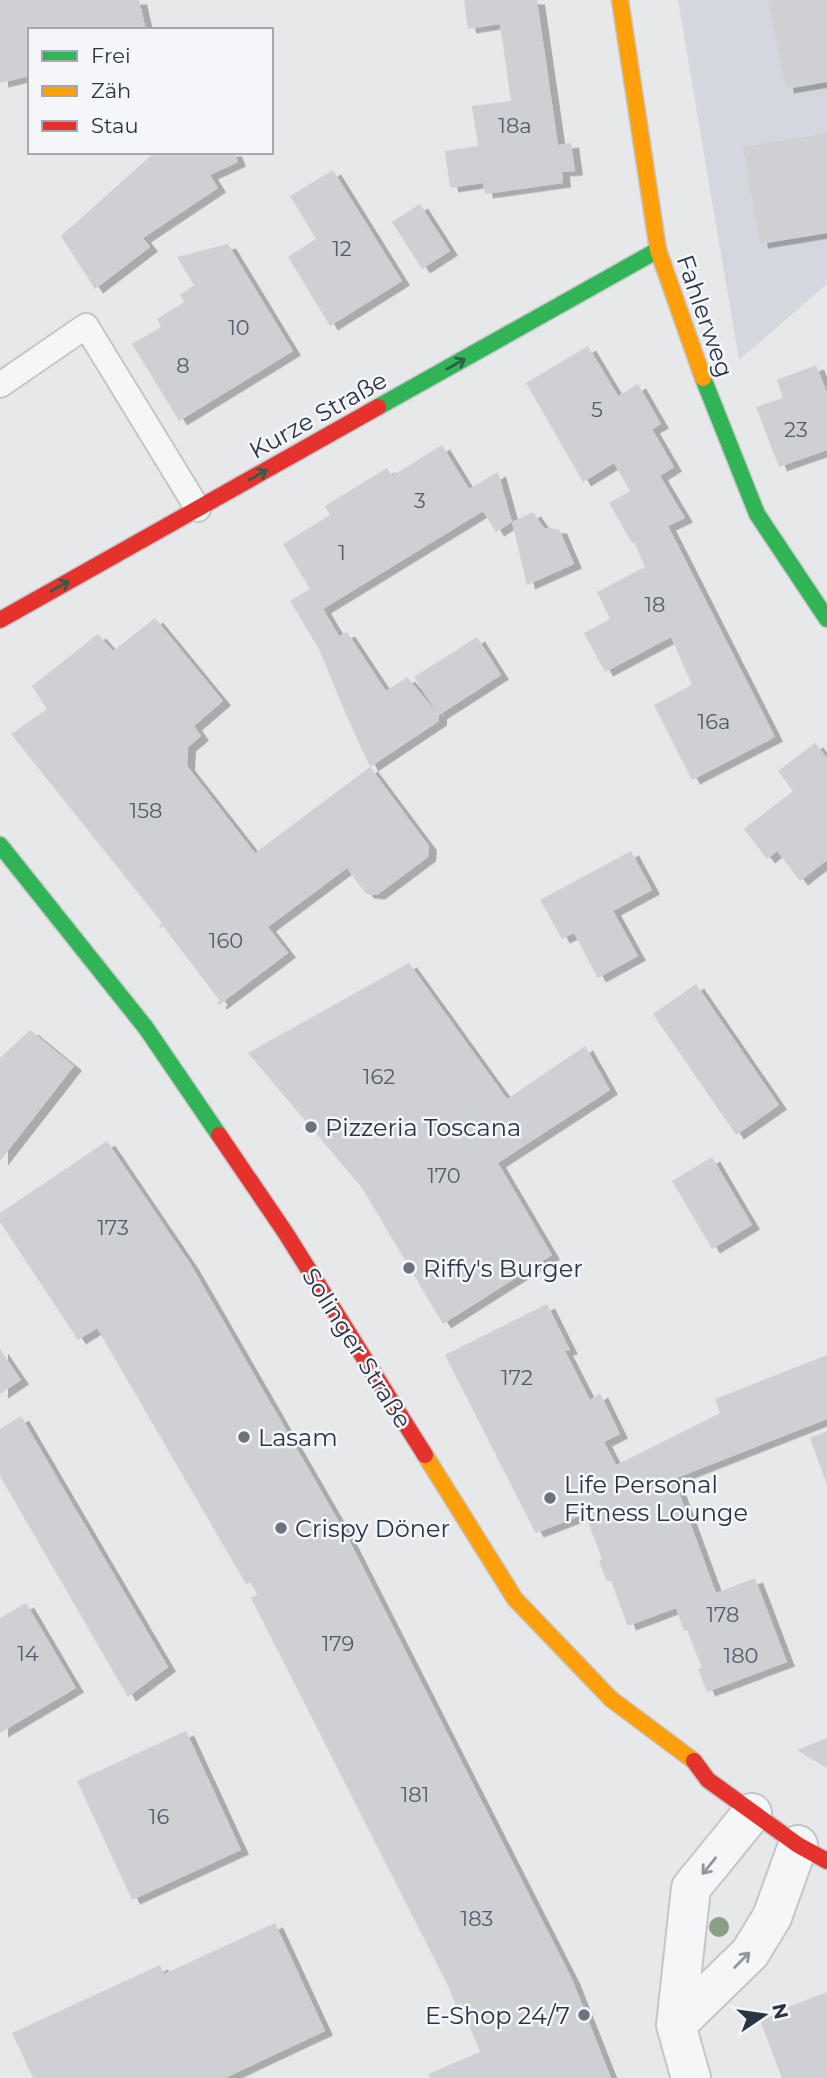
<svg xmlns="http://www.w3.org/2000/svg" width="827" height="2078" viewBox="0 0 827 2078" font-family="Montserrat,sans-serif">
  <defs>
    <filter id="shadow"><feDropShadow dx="8" dy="4.5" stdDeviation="0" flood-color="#0004"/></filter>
  </defs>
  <rect width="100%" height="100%" fill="#e6e8ea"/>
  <path fill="#d4d7dd" d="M 678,0 L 827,0 L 827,284 L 739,360 Z"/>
  <path fill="#ced0d3" filter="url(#shadow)" d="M 0,0 L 139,0 L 146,30 L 30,30 L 30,76 L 0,83 Z
    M 464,0 L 537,0 L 558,145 L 571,143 L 575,171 L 562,172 L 563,183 L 485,194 L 483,183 L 450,188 L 445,151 L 478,146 L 472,106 L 511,101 L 500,24 L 468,29 Z
    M 768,0 L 827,0 L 827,82 L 786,89 Z
    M 827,133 L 827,233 L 760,244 L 743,147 Z
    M 155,152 L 234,152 L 238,162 L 210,175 L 218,188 L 143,238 L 150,247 L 95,289 L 61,236 Z
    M 333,170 L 402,281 L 330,326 L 288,257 L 316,239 L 290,196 Z
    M 420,204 L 450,251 L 422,269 L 392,222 Z
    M 228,244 L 293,351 L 179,421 L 132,344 L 161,327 L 157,319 L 184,302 L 180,295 L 194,285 L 177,257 Z
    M 588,346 L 618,396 L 638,384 L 661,424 L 652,429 L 674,467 L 660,476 L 685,518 L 668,526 L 775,737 L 692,780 L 654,705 L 692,685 L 671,637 L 605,672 L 584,633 L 610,619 L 597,592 L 645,567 L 634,542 L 632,543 L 609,503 L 630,491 L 614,463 L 583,482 L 526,383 Z
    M 816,365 L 827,393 L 827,450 L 779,467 L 756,407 L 783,398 L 777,380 Z
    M 442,445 L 469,489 L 498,472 L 512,522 L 533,512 L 544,528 L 559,529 L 574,564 L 527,585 L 512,522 L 496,532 L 483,511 L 323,609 L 339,636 L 347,632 L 386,691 L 407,677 L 437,713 L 414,677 L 477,637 L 501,675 L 439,715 L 439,721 L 370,767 L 347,717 L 319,649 L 290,601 L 310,589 L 283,544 L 330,515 L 325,506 L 387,468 L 392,476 Z
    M 155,618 L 223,701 L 194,726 L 201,736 L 188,747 L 187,766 L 255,853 L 370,767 L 429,846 L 428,857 L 377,895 L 366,894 L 347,868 L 268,927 L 288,953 L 219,1005 L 217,1003 L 220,1001 L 163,926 L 161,928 L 159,926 L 162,923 L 11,734 L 47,709 L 32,686 L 98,634 L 113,651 Z
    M 815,743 L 827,758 L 827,860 L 800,881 L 777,851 L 767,859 L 744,829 L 793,791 L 778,771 Z
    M 631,851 L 652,890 L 613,911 L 638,956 L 598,978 L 574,933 L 562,939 L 540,900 Z
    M 409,963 L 507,1099 L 585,1046 L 610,1090 L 498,1163 L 552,1255 L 443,1324 L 362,1188 L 248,1053 Z
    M 696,984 L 779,1105 L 736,1135 L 653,1014 Z
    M 30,1030 L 74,1066 L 0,1161 L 0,1058 Z
    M 107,1141 L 191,1265 L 346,1534 L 572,1979 L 611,2078 L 430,2078 L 428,2074 L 480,2052 L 467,2020 L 465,2020 L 457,2008 L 448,1986 L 251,1598 L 257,1595 L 251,1582 L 246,1584 L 97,1328 L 78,1340 L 0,1222 L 0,1213 Z
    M 712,1157 L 752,1225 L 712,1249 L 672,1181 Z
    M 547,1304 L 570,1350 L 565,1351 L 590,1400 L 600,1393 L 620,1434 L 604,1442 L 616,1465 L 720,1413 L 715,1399 L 827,1355 L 827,1419 L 674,1479 L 716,1593 L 755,1578 L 787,1662 L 707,1692 L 698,1669 L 702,1668 L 687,1630 L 684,1631 L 676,1608 L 628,1626 L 611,1581 L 607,1582 L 599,1561 L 602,1559 L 585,1514 L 536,1533 L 535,1532 L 445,1355 Z
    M 0,1349 L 21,1380 L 0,1394 Z
    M 21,1416 L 168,1667 L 128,1697 L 0,1476 L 0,1429 Z
    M 827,1431 L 827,1485 L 810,1438 Z
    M 26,1603 L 76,1688 L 0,1733 L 0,1618 Z
    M 186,1731 L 241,1850 L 132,1900 L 77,1781 Z
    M 827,1738 L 827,1768 L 797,1750 Z
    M 275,1923 L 325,2031 L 225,2078 L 33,2078 L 12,2033 L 160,1965 L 164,1974 Z
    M 827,1992 L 827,2078 L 782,2078 L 759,2018 Z"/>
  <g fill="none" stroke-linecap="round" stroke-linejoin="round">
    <g stroke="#c4c6c8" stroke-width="28">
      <path id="lane" d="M 0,385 L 86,326 L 198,509"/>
    </g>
    <g stroke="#c4c6c8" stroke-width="42">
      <path id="street" d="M 676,2025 L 750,1953 L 772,1917 L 798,1845
        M 691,2078 L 676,2025 L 691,1888 L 752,1813"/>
    </g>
    <g stroke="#c4c6c8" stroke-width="19">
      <path id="fast" d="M 703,378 L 757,514 L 827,619
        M 378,407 L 658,250
        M 0,845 L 146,1028 L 219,1135"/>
    </g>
    <g stroke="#c4c6c8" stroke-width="19">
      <path id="slow" d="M 620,0 L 658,250 L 703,378
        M 425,1455 L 515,1599 L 611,1699 L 694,1761"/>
    </g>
    <g stroke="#c4c6c8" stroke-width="19">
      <path id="jam" d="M 0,620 L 378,407
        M 219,1135 L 285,1232 L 425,1455
        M 694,1761 L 708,1780 L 798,1845 L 827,1861"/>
    </g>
    <use href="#lane" stroke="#f5f6f7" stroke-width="24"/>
    <use href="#street" stroke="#f5f6f7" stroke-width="38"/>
    <use href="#fast" stroke="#30b455" stroke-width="16"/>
    <use href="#slow" stroke="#ff9f0a" stroke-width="16"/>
    <use href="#jam" stroke="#e5322d" stroke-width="16"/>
  </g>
  <circle fill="#8a9e88" cx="719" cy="1927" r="10"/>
  <defs><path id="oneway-shaft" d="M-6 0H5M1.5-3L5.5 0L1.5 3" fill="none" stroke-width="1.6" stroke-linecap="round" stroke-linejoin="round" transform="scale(1.75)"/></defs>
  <g stroke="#2d614b">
    <use href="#oneway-shaft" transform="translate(456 364) rotate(-29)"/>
    <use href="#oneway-shaft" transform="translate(258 475) rotate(-29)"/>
    <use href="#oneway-shaft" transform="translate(60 586) rotate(-29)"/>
  </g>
  <g stroke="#90959e">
    <use href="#oneway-shaft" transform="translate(709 1866) rotate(129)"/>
    <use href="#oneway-shaft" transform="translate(742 1960) rotate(-45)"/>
  </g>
  <g fill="#6c737f" stroke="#f4f6f9" stroke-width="2.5">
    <circle cx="311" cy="1127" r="7"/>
    <circle cx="409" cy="1268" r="7"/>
    <circle cx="244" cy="1437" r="7"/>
    <circle cx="550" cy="1498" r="7"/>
    <circle cx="281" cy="1528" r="7"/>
    <circle cx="584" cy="2015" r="7"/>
  </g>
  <g text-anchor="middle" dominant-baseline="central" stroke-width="5" stroke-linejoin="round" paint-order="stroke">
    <g font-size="21" fill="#545c69">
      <text x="515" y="125">18a</text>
      <text x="342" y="248">12</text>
      <text x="239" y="327">10</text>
      <text x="183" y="365">8</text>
      <text x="597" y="409">5</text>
      <text x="796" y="429">23</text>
      <text x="420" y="500">3</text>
      <text x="342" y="552">1</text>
      <text x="655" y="604">18</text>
      <text x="714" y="721">16a</text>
      <text x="146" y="810">158</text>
      <text x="226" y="940">160</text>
      <text x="379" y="1076">162</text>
      <text x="444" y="1175">170</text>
      <text x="113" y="1227">173</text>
      <text x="517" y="1377">172</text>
      <text x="723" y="1614">178</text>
      <text x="338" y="1643">179</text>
      <text x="28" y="1653">14</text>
      <text x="741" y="1655">180</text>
      <text x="415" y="1794">181</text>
      <text x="159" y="1816">16</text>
      <text x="477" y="1918">183</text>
    </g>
    <g font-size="24" fill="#2b3445" stroke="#f4f6f9">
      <text transform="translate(705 316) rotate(71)">Fahlerweg</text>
      <text transform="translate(318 415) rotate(-29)">Kurze Straße</text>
      <text transform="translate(357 1348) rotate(58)">Solinger Straße</text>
    </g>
    <g font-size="24" fill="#2b3445" stroke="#f4f6f9" text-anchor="start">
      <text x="325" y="1127">Pizzeria Toscana</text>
      <text x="423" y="1268">Riffy's Burger</text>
      <text x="258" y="1437">Lasam</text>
      <text x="564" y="1484">Life Personal<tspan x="564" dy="28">Fitness Lounge</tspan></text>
      <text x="295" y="1528">Crispy Döner</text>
      <text x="570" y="2015" text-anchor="end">E-Shop 24/7</text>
    </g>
  </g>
  <rect x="28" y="28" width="245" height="126" fill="#f4f6f9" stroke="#a4a8b1" stroke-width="2"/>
  <rect x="42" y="51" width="35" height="10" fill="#30b455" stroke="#a4a8b1" stroke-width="2"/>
  <text x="91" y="63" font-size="21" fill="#2b3445">Frei</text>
  <rect x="42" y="86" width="35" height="10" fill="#ff9f0a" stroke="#a4a8b1" stroke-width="2"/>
  <text x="91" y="98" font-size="21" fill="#2b3445">Zäh</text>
  <rect x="42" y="121" width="35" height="10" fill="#e5322d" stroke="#a4a8b1" stroke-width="2"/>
  <text x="91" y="133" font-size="21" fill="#2b3445">Stau</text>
  <g transform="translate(764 2015) rotate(77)" stroke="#f4f6f9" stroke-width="5" paint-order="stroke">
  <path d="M0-5L12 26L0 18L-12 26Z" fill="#2b3445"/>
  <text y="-10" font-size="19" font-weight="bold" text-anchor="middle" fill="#2b3445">N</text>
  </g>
</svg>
